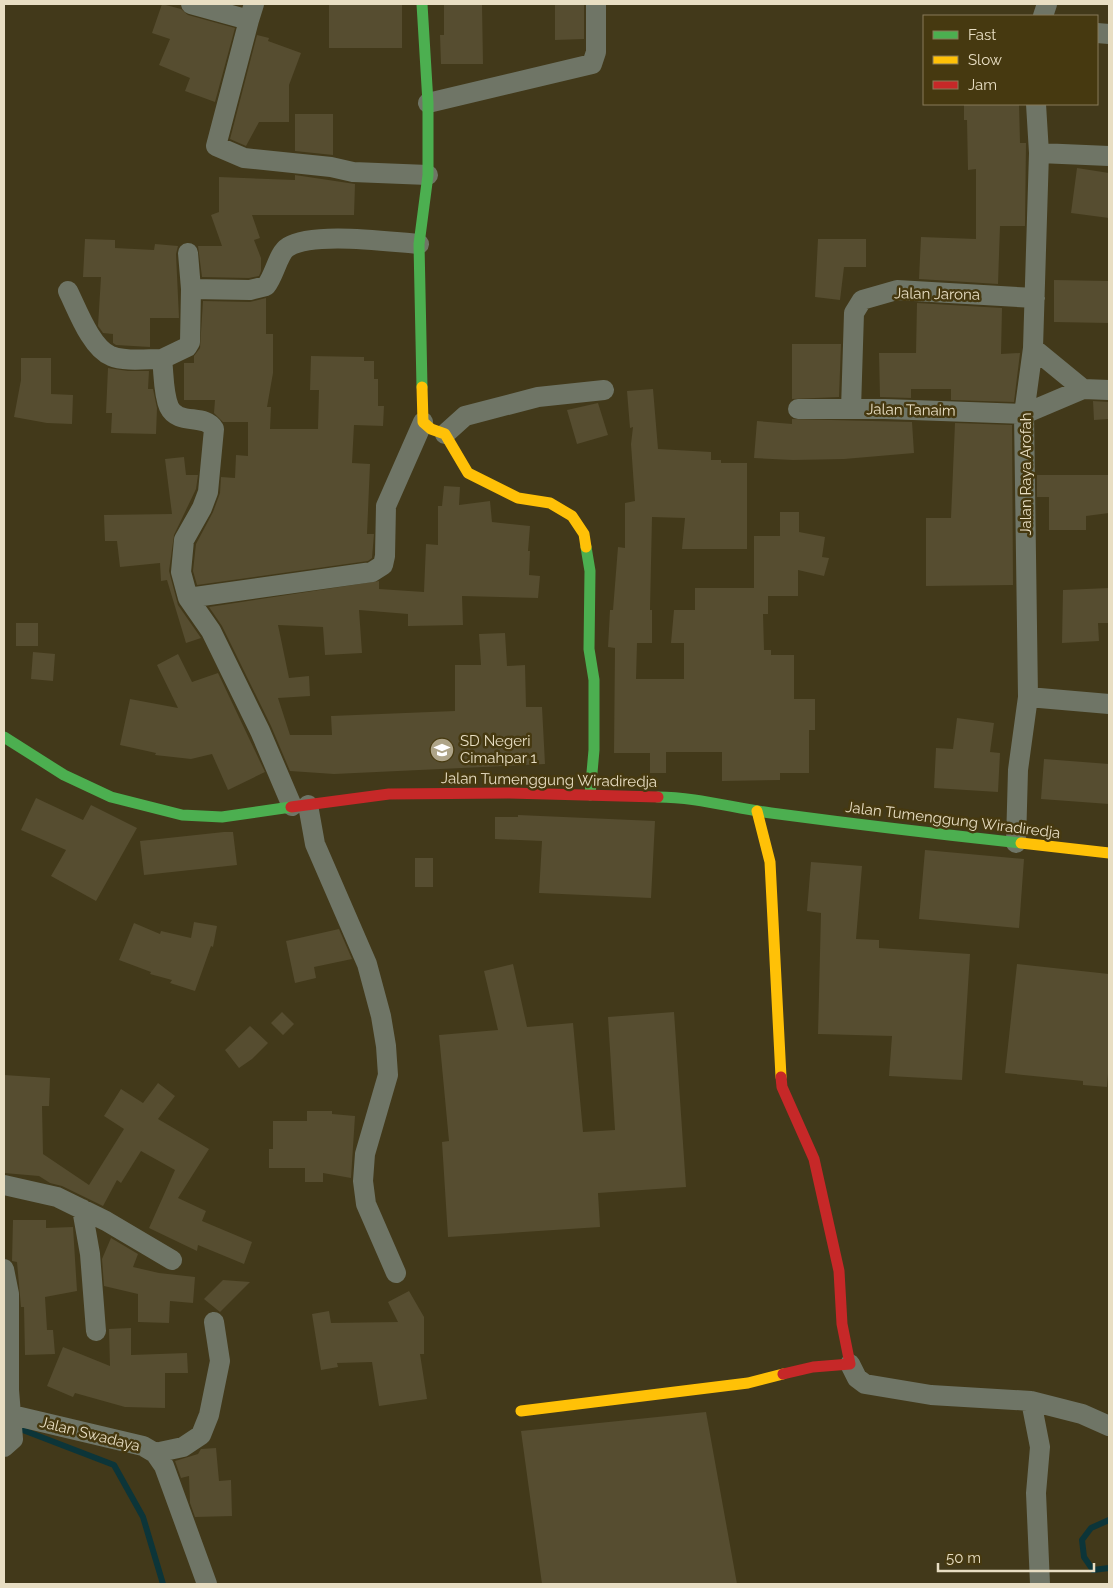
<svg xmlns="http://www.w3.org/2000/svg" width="1113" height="1588" viewBox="0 0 1113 1588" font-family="Raleway,sans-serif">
  <rect width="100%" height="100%" fill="#42391a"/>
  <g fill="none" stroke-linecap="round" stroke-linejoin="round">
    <path stroke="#0c3539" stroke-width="6" d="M 15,1427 L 114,1465 L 143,1517 L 163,1584
      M 1109,1520 L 1091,1528 L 1082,1540 L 1084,1557 L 1093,1570 L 1109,1568"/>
  </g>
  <path fill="#564d30" d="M 162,4 L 181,9 L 188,15 L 235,28 L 215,102 L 185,91 L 190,78 L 159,65 L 170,39 L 152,33 Z
    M 329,4 L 402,4 L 402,48 L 329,48 Z
    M 555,4 L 584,4 L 584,39 L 555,40 Z
    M 444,5 L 482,5 L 483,64 L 441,64 L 440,35 L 444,35 Z
    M 257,35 L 269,38 L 268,41 L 301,53 L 289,85 L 289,122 L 259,122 L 246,146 L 230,139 Z
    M 964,104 L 1019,104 L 1020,143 L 1026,143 L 1025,226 L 1000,226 L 998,284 L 919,279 L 921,237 L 976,239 L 976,169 L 968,170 L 967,120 L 964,120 Z
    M 295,114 L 333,114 L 333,155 L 295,151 Z
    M 1077,168 L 1109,173 L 1109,218 L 1071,213 Z
    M 295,175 L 355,184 L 354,215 L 252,215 L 260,238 L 254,240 L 261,258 L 261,271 L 259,276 L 249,278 L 202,277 L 198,246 L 222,246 L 211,215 L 219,212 L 219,177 L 295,180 Z
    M 85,239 L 115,240 L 115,248 L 154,250 L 155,244 L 178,246 L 176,254 L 179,318 L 150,318 L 150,347 L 116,345 L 113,343 L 113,334 L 103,333 L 101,330 L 98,326 L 101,277 L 83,277 Z
    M 818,239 L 866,239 L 866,267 L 844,267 L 840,300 L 815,297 Z
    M 1054,280 L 1109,281 L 1109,323 L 1054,322 Z
    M 266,298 L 266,334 L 273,334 L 273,373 L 267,407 L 271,407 L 270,429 L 318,429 L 319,390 L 310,390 L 311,356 L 364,357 L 364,361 L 374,361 L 374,379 L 378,379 L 378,406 L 384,406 L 383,426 L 354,425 L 352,463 L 370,464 L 367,534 L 374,534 L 372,558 L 368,561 L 197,585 L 193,571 L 196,544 L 213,512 L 220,493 L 221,477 L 235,478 L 236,455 L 248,456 L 248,422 L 223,422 L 214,413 L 215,400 L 184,400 L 184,363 L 194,363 L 194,356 L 200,348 L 203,301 L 250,302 Z
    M 917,303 L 1002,308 L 1001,354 L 1020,353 L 1014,402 L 951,400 L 951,389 L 911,389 L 911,398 L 880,397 L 879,353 L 916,353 Z
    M 792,344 L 841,344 L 839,397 L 792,399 Z
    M 21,358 L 51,358 L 51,394 L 73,395 L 72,424 L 47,423 L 14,417 L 21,380 Z
    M 108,368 L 128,371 L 149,371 L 148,389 L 153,389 L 157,408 L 156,434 L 111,433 L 112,413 L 106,413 Z
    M 653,389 L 658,449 L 711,452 L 711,460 L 721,460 L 721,463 L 747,463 L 747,549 L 682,549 L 685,518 L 652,517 L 650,610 L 652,610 L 652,643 L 637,643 L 636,679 L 684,679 L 684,643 L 671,643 L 674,610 L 695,610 L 695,588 L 754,588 L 754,536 L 780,536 L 780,512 L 799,512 L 799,532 L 825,537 L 822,557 L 829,558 L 824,576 L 798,570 L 798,596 L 768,596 L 768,614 L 763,614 L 764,650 L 771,650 L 771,655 L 794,655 L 794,699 L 815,699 L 815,730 L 809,730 L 809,773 L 780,773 L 780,780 L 722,781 L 722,752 L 666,752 L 666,773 L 650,773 L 650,753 L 614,753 L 615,648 L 608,647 L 610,610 L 613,610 L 618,547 L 625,548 L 625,503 L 635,501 L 631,444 L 633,427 L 630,428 L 627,391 Z
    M 1093,401 L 1109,402 L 1109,419 L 1094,420 Z
    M 598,403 L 608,435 L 577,444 L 567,410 Z
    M 792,419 L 912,422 L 914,453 L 844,459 L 793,460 L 754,458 L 757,421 L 792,424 Z
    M 955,423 L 1012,425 L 1013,585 L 926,586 L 926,518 L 951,518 Z
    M 184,457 L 186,475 L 198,475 L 196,489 L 174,535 L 169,571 L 178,605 L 201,638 L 186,643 L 167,580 L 161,581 L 160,563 L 120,567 L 117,541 L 105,541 L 104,515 L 172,514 L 165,459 Z
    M 1037,475 L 1109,475 L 1109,513 L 1086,516 L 1086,530 L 1049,530 L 1049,497 L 1037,497 Z
    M 444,486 L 460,487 L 459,505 L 490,501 L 492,522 L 530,526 L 528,551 L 530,551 L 529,575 L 540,576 L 538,598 L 462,596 L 463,625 L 408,626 L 408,614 L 359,610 L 362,653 L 325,655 L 323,627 L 278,625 L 289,678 L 309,676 L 310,696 L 278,698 L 290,735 L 332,735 L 331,716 L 455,711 L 455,665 L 481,665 L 479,634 L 505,633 L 507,666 L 525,665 L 526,707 L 542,707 L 545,764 L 334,774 L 290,771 L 271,726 L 222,626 L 209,607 L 379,581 L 379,589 L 424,592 L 426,544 L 438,545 L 438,506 L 442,506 Z
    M 1109,588 L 1109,623 L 1098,623 L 1099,641 L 1062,643 L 1063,590 Z
    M 16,623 L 38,623 L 38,646 L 16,646 Z
    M 33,652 L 55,654 L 53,681 L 31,679 Z
    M 178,654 L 192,682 L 218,673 L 265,772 L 228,790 L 212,754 L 191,759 L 155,755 L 156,753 L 120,745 L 130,699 L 178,708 L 157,665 Z
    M 957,718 L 994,723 L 990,752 L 1000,753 L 998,792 L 934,788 L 936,748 L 953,749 Z
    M 1044,759 L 1109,764 L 1109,804 L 1041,799 Z
    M 36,798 L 83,820 L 91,805 L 137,828 L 96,901 L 51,876 L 66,850 L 21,830 Z
    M 518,815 L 655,821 L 651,898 L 539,893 L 542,841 L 495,839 L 495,817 L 518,817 Z
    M 224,832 L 233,832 L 237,865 L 144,875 L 140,841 Z
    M 925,850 L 1024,859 L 1019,928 L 919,919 Z
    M 415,858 L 433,858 L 433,887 L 415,887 Z
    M 811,862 L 862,866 L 856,939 L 879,940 L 879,948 L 970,954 L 962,1080 L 889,1076 L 892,1036 L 818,1034 L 821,913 L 807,911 Z
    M 194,922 L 217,926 L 213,947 L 211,946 L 195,991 L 170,983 L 172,980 L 150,974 L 151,972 L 119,960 L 134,923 L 160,934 L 161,931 L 191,938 Z
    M 339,929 L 352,959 L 314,967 L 316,978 L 295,983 L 286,941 Z
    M 513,964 L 527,1027 L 573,1023 L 583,1132 L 615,1130 L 608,1017 L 674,1012 L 686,1187 L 598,1193 L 600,1227 L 448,1237 L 442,1142 L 449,1141 L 439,1035 L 498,1030 L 484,971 Z
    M 1017,964 L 1109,974 L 1109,1061 L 1107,1087 L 1083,1085 L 1083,1081 L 1005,1073 Z
    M 282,1012 L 294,1024 L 283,1035 L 271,1023 Z
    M 250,1026 L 268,1043 L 252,1059 L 239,1068 L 225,1050 Z
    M 4,1075 L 50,1078 L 49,1106 L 42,1106 L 43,1154 L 89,1185 L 124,1129 L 104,1116 L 121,1089 L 143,1103 L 158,1083 L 175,1096 L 158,1119 L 209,1149 L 178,1198 L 206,1211 L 202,1221 L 252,1242 L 244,1264 L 198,1245 L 197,1251 L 149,1228 L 175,1170 L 141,1151 L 121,1183 L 117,1180 L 103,1206 L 62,1186 L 50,1183 L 39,1176 L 4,1173 Z
    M 307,1111 L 332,1111 L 332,1114 L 355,1116 L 351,1178 L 323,1173 L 323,1182 L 305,1182 L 305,1168 L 269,1168 L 269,1149 L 273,1149 L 273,1121 L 307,1121 Z
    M 13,1220 L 46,1220 L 46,1228 L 73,1227 L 77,1291 L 45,1297 L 47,1330 L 53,1330 L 55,1354 L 25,1355 L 24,1307 L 21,1307 L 17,1262 L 12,1261 Z
    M 111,1238 L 138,1254 L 133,1267 L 159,1273 L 195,1277 L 193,1303 L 170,1301 L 169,1323 L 138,1322 L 138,1294 L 104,1286 L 102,1259 Z
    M 223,1280 L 250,1282 L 220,1312 L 204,1299 Z
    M 409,1291 L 424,1317 L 424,1354 L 420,1354 L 427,1399 L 379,1406 L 372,1362 L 337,1363 L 338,1367 L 321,1370 L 312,1314 L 329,1311 L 331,1323 L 398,1322 L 388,1302 Z
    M 131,1328 L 131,1355 L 187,1353 L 188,1373 L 165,1373 L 165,1408 L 125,1407 L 75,1393 L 73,1397 L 47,1386 L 63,1347 L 110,1366 L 109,1329 Z
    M 706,1412 L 737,1584 L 542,1584 L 521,1431 Z
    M 216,1448 L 219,1481 L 231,1480 L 232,1516 L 195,1517 L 190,1503 L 189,1476 L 181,1478 L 175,1461 L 198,1454 L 201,1449 Z"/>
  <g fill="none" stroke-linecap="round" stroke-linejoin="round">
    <path stroke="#6f7566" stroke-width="20" d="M 191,4 L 249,20 L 254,4
      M 1043,16 L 1047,4
      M 249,20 L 216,146 L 244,158 L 331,167 L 353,172 L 428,175
      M 1097,33 L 1109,34
      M 428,103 L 592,64 L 596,52 L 596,4
      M 1039,153 L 1109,156
      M 188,253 L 191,289 L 190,342 L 187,347 L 162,359 C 164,374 163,393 169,407 C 178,426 205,413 214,429 L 208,492 L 202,508 L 184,540 L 181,572 L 188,598 L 211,631 L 260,731 L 292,806
      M 191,289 L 250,290 L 266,286 C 275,275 278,253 288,247 C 313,231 389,242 419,244
      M 68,291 C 77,309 91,348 111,356 C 125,362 146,359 162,359
      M 1033,348 L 1083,389
      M 798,409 L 885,409 L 1024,414 L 1083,389 L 1109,390
      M 851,409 L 854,313 L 862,300 L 897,290 L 1035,298
      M 445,434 L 465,416 L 538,397 L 604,390
      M 188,598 L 372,572 L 383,565 L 385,556 L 386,506 L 423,422
      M 1028,697 L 1109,704
      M 308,805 L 315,844 L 367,964 L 381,1016 L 386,1046 L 388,1075 L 365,1154 L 363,1181 L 366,1204 L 396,1273
      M 1016,843 L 1018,770 L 1028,697 L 1024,414 L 1033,348 L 1039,153 L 1036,104
      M 4,1185 L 57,1197 L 106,1221 L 172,1260
      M 82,1209 L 90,1254 L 96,1331
      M 4,1269 L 9,1294 L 9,1390 L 13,1439 L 4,1447
      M 850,1364 L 857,1378 L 865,1384 L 931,1395 L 1031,1401 L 1040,1447 L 1036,1493 L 1040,1584
      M 1031,1401 L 1082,1414 L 1109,1426
      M 4,1417 L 12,1415 L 143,1446 L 155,1453 L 164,1466 L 207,1584
      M 155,1453 L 183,1447 L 201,1435 L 209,1415 L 220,1361 L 214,1322"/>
    <path stroke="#4caf50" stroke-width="11" d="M 422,4 L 428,103 L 428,175 L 419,244 L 422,387
      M 586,547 L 590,571 L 589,649 L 594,680 L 594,750 L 590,795
      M 4,737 L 64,775 L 111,797 L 182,815 L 222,817 L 291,807
      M 658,797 C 696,797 733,808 771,813 C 854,824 937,834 1021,843"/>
    <path stroke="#ffc107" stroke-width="11" d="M 422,387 L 423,422 L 431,429 L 445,434 L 468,473 L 518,498 L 550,503 L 572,516 L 584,534 L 586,547
      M 757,811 L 770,862 L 781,1077
      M 1021,843 L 1109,853
      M 521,1411 L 748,1383 L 783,1374"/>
    <path stroke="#c62828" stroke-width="11" d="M 291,807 L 389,794 L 509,793 L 658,797
      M 781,1077 L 782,1087 L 814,1159 L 839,1271 L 842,1324 L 850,1364 L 813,1367 L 783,1374"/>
  </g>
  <defs>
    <g id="school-disc" transform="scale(1.25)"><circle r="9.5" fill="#aea488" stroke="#463910"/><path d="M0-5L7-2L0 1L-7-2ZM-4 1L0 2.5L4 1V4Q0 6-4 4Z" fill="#fff"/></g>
  </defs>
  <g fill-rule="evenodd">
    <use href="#school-disc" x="442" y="750"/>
  </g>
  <g text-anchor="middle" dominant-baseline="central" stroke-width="5" stroke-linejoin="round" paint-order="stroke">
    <g font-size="15" fill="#e8dec3" stroke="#463910">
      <text transform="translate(937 294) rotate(1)">Jalan Jarona</text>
      <text transform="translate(911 410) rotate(1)">Jalan Tanaim</text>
      <text transform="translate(1026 474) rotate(-90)">Jalan Raya Arofah</text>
      <text transform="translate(549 780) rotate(1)">Jalan Tumenggung Wiradiredja</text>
      <text transform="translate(953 820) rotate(7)">Jalan Tumenggung Wiradiredja</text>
      <text transform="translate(90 1434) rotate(14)">Jalan Swadaya</text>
    </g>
    <g font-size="15" fill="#e8dec3" stroke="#463910" text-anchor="start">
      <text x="460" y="741">SD Negeri<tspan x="460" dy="17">Cimahpar 1</tspan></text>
    </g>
  </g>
  <rect width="1113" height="1588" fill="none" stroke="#e8dec3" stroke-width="10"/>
  <rect x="923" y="15" width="175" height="90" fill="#463910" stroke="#877b58"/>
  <rect x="933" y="31" width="25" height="8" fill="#4caf50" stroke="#877b58"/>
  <text x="968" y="40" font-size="15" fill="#e8dec3">Fast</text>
  <rect x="933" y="56" width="25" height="8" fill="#ffc107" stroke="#877b58"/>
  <text x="968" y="65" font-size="15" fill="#e8dec3">Slow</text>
  <rect x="933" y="81" width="25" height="8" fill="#c62828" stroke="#877b58"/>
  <text x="968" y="90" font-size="15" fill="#e8dec3">Jam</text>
  <path d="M938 1563v8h156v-8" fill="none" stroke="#e8dec3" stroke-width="2.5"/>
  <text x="946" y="1563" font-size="15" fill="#e8dec3" stroke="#463910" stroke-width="4" paint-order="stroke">50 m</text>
</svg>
